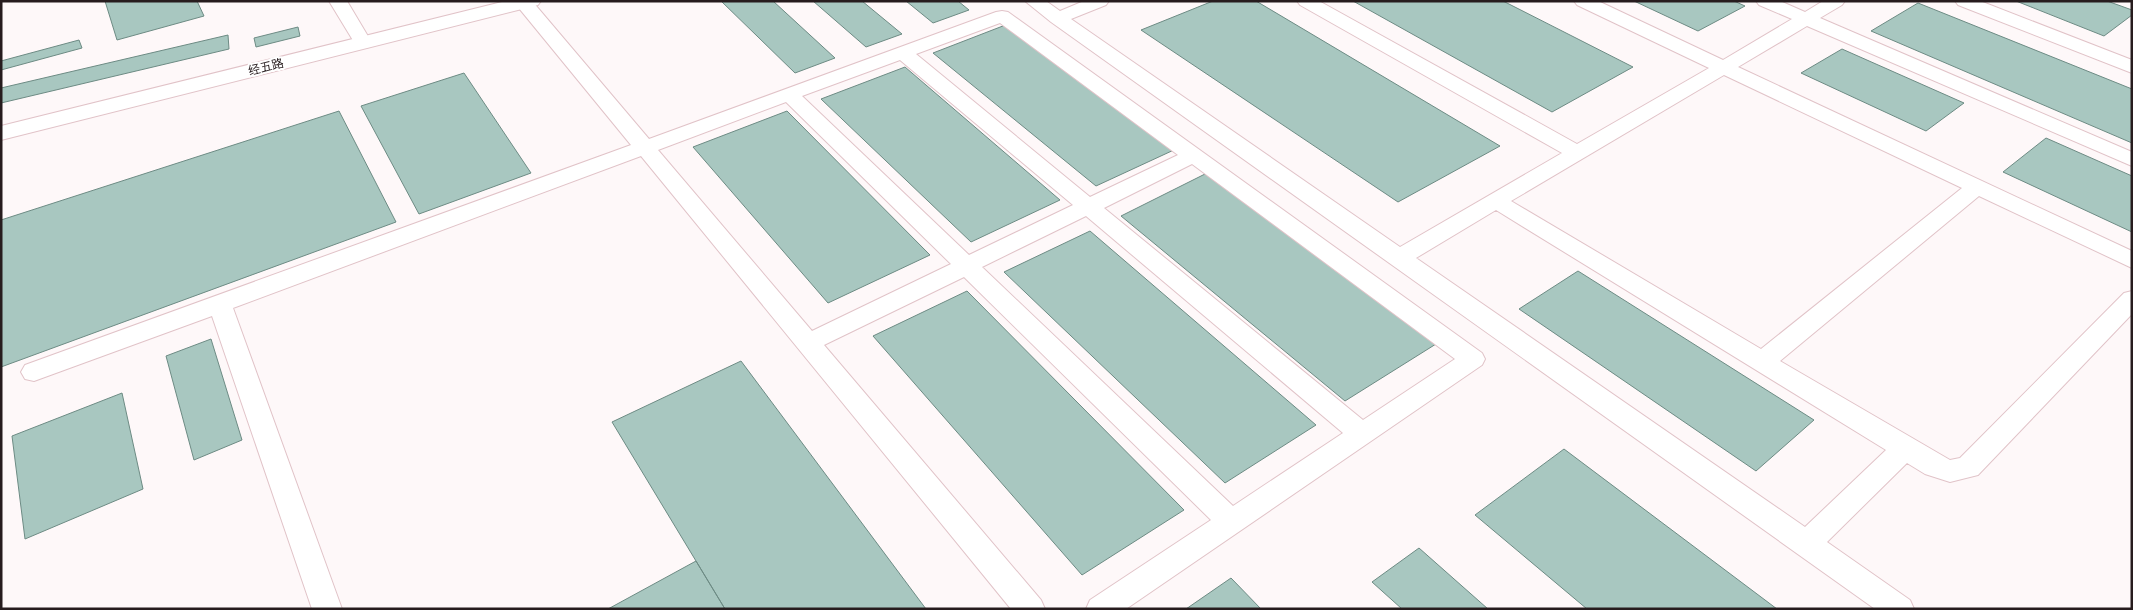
<svg xmlns="http://www.w3.org/2000/svg" width="2133" height="610" viewBox="0 0 2133 610" font-family="'Zilla Slab','Noto Sans SC',serif">
  <rect width="100%" height="100%" fill="#fef8f9"/>
  <path fill="#a8c7c0" stroke="#6d8b84" d="M 105,1 L 197,1 L 204,16 L 117,40 Z
    M 721,1 L 773,1 L 835,58 L 795,73 Z
    M 813,1 L 862,1 L 902,34 L 866,47 Z
    M 906,1 L 958,1 L 969,10 L 933,23 Z
    M 1213,1 L 1256,1 L 1500,146 L 1398,202 L 1141,30 Z
    M 1353,1 L 1503,1 L 1633,67 L 1552,112 Z
    M 1634,1 L 1734,1 L 1745,6 L 1698,31 Z
    M 2016,1 L 2107,1 L 2132,10 L 2132,15 L 2104,36 Z
    M 1918,3 L 2132,89 L 2132,143 L 1871,31 Z
    M 1008,24 L 1176,149 L 1096,186 L 933,53 Z
    M 298,27 L 300,36 L 256,47 L 254,38 Z
    M 228,35 L 229,49 L 1,103 L 1,88 Z
    M 79,40 L 82,48 L 1,70 L 1,61 Z
    M 1842,49 L 1964,103 L 1926,131 L 1801,73 Z
    M 905,67 L 1060,200 L 971,242 L 821,99 Z
    M 464,73 L 531,173 L 419,214 L 361,106 Z
    M 339,111 L 396,222 L 1,367 L 1,220 Z
    M 787,111 L 930,255 L 828,303 L 693,147 Z
    M 2046,138 L 2132,176 L 2132,232 L 2003,172 Z
    M 1207,173 L 1436,344 L 1345,401 L 1121,216 Z
    M 1090,231 L 1316,425 L 1225,483 L 1004,272 Z
    M 1578,271 L 1814,420 L 1756,471 L 1519,309 Z
    M 967,291 L 1184,510 L 1082,575 L 873,336 Z
    M 211,339 L 242,440 L 194,460 L 166,356 Z
    M 741,361 L 926,609 L 725,609 L 612,422 Z
    M 122,393 L 143,489 L 25,539 L 12,436 Z
    M 1564,449 L 1777,609 L 1587,609 L 1475,515 Z
    M 1419,548 L 1488,609 L 1402,609 L 1372,582 Z
    M 696,561 L 725,609 L 608,609 Z
    M 1231,578 L 1261,609 L 1186,609 Z"/>
  <g fill="none" stroke-linecap="round" stroke-linejoin="round">
    <g stroke="#e1c3c8" stroke-width="2">
      <path id="service" d="M 329,1 L 347,1 L 372,43 L 369,47 L 363,48 L 357,47 Z
        M 516,1 L 532,1 L 649,139 L 996,12 L 1002,11 L 1008,12 L 1482,353 L 1485,359 L 1482,365 L 1126,609 L 1086,609 L 1090,600 L 1211,520 L 964,277 L 824,345 L 1041,600 L 1045,609 L 1011,609 L 641,156 L 233,308 L 342,609 L 312,609 L 212,316 L 34,381 L 25,379 L 21,372 L 25,365 L 631,145 L 518,7 L 515,3 ZM 1000,23 L 1178,155 L 1090,197 L 916,54 ZM 900,60 L 1073,205 L 969,255 L 802,96 ZM 786,102 L 951,264 L 812,331 L 658,150 ZM 1192,164 L 1455,359 L 1363,420 L 1104,208 ZM 1086,216 L 1343,433 L 1233,506 L 982,267 Z
        M 1025,1 L 1046,1 L 1060,11 L 1084,1 L 1109,1 L 1106,5 L 1071,19 L 1400,247 L 1562,153 L 1300,5 L 1297,1 L 1319,1 L 1577,144 L 1709,68 L 1577,5 L 1574,1 L 1598,1 L 1723,60 L 1792,19 L 1759,5 L 1756,1 L 1780,1 L 1805,12 L 1823,1 L 1845,1 L 1842,5 L 1820,18 L 2132,152 L 2132,166 L 1807,26 L 1738,67 L 2132,251 L 2132,268 L 1979,196 L 1780,361 L 1950,460 L 1960,458 L 2124,293 L 2132,291 L 2132,314 L 1978,475 L 1950,482 L 1925,474 L 1907,463 L 1827,542 L 1910,600 L 1914,609 L 1875,609 L 1051,22 ZM 1724,75 L 1962,188 L 1761,349 L 1511,201 ZM 1496,210 L 1886,450 L 1805,527 L 1416,258 Z
        M 1955,1 L 1980,1 L 2132,60 L 2132,73 L 1958,5 Z"/>
    </g>
    <g stroke="#e1c3c8" stroke-width="2">
      <path id="tertiary" d="M 506,1 L 541,1 L 538,5 L 1,140 L 1,126 Z"/>
    </g>
    <use href="#service" fill="#fff" fill-rule="evenodd"/>
    <use href="#tertiary" fill="#fff" fill-rule="evenodd"/>
  </g>
  <g text-anchor="middle" dominant-baseline="central" stroke-width="4" stroke-linejoin="round" paint-order="stroke">
    <g font-size="12" fill="#271c1e" stroke="#fff">
      <text transform="translate(266 67) rotate(-14)">经五路</text>
    </g>
  </g>
  <rect width="2133" height="610" fill="none" stroke="#271c1e" stroke-width="5"/>
</svg>
